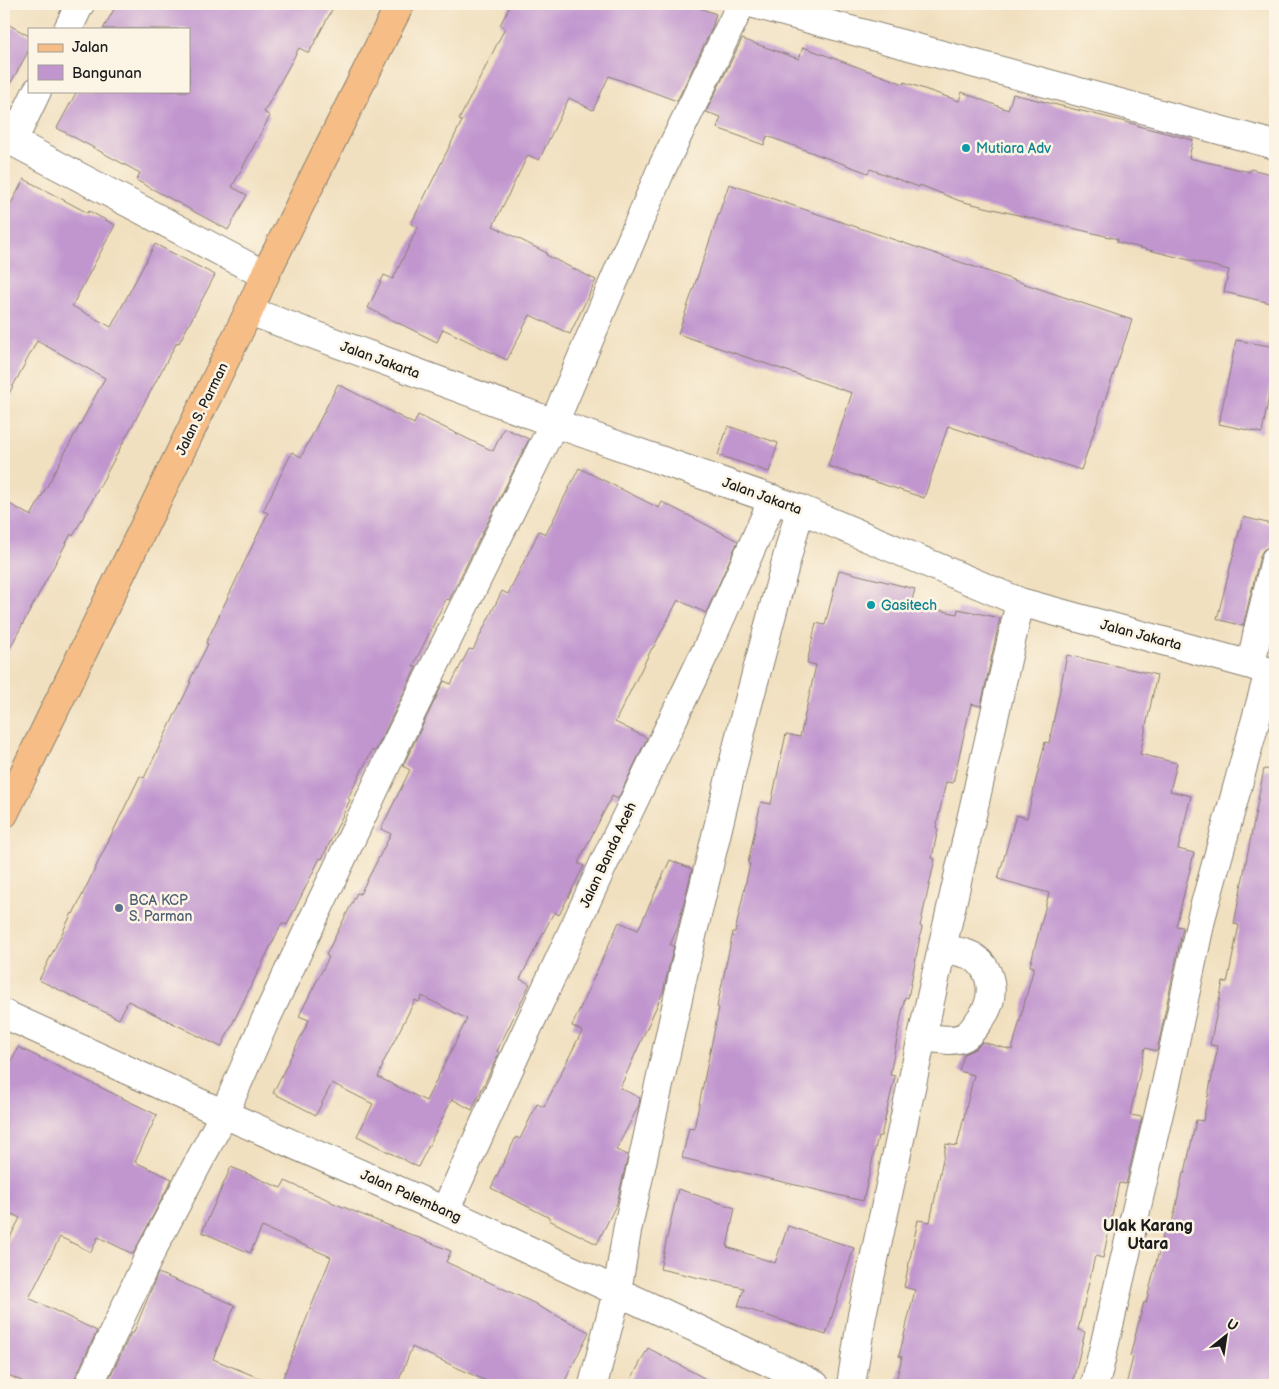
<svg xmlns="http://www.w3.org/2000/svg" width="1279" height="1389" viewBox="0 0 1279 1389" font-family="'Balsamiq Sans',sans-serif">
  <rect width="100%" height="100%" fill="#fcf5e5"/>
  <filter id="ink" filterUnits="userSpaceOnUse"><feTurbulence type="fractalNoise" baseFrequency=".02" numOctaves="2"/><feDisplacementMap in="SourceGraphic" scale="10" xChannelSelector="R" yChannelSelector="G"/><feConvolveMatrix kernelMatrix="1 2 1 2 8 2 1 2 1" color-interpolation-filters="sRGB"/></filter>
  <filter id="wash" filterUnits="userSpaceOnUse"><feTurbulence type="fractalNoise" baseFrequency=".0096" numOctaves="4" result="noise"/><feDisplacementMap in="SourceGraphic" scale="20" xChannelSelector="R" yChannelSelector="G"/><feGaussianBlur stdDeviation="1.12" result="paint"/><feColorMatrix in="noise" values="0 0 0 0 0 0 0 0 0 0 0 0 0 0 0 0 0 1.4 0 .05"/><feComposite in="paint" operator="in"/></filter>
  <g filter="url(#wash)">
    <rect width="100%" height="100%" fill="#f1e0c0"/>
    <g id="blocks">
      <path fill="#c196cf" fill-rule="evenodd" d="M 117,4 L 335,4 L 309,53 L 299,48 L 264,112 L 270,116 L 232,187 L 247,195 L 228,230 L 136,180 L 140,173 L 57,128 L 77,91 L 189,91 L 189,29 L 103,29 Z
        M 511,4 L 689,4 L 716,14 L 712,28 L 677,101 L 609,76 L 593,110 L 569,98 L 539,160 L 528,155 L 493,226 L 547,253 L 546,255 L 596,280 L 570,334 L 530,315 L 507,360 L 443,329 L 437,342 L 368,308 L 384,275 L 393,279 L 418,227 L 411,224 L 462,121 L 459,120 L 505,28 L 500,25 Z
        M 4,22 L 29,36 L 29,50 L 4,95 Z
        M 742,39 L 799,59 L 803,47 L 904,84 L 904,82 L 959,101 L 962,92 L 1008,110 L 1013,94 L 1138,125 L 1138,126 L 1193,140 L 1189,158 L 1250,172 L 1251,169 L 1275,175 L 1275,304 L 1224,292 L 1229,270 L 1117,242 L 1118,239 L 960,201 L 920,185 L 919,187 L 870,169 L 868,173 L 767,136 L 764,145 L 717,128 L 721,117 L 706,112 Z
        M 24,179 L 88,213 L 89,211 L 115,225 L 72,306 L 111,327 L 155,244 L 215,275 L 179,343 L 177,342 L 73,536 L 71,534 L 4,659 L 4,501 L 31,516 L 105,378 L 37,341 L 4,403 L 4,217 Z
        M 729,184 L 1132,320 L 1081,470 L 948,426 L 924,498 L 828,466 L 852,393 L 678,334 Z
        M 1236,340 L 1275,347 L 1275,363 L 1262,433 L 1219,424 Z
        M 338,384 L 414,424 L 418,415 L 493,451 L 504,428 L 529,439 L 449,600 L 446,599 L 413,666 L 416,667 L 375,752 L 372,750 L 348,798 L 350,800 L 322,859 L 320,858 L 287,925 L 282,923 L 221,1047 L 128,1001 L 119,1019 L 39,980 L 72,913 L 73,914 L 140,776 L 144,778 L 191,682 L 189,682 L 208,644 L 206,643 L 268,513 L 263,511 L 292,452 L 301,457 Z
        M 728,426 L 778,443 L 769,472 L 718,455 Z
        M 579,468 L 659,508 L 662,502 L 738,541 L 706,613 L 678,600 L 653,648 L 652,648 L 615,722 L 647,738 L 618,799 L 612,796 L 578,863 L 584,866 L 559,915 L 554,912 L 520,979 L 530,984 L 497,1051 L 499,1053 L 472,1110 L 452,1099 L 418,1167 L 357,1136 L 373,1104 L 332,1083 L 316,1115 L 273,1093 L 309,1020 L 299,1016 L 329,957 L 326,955 L 357,893 L 360,894 L 391,834 L 381,829 L 410,770 L 403,766 L 412,747 L 444,681 L 451,684 L 469,649 L 473,650 L 502,591 L 508,594 L 539,531 L 546,534 ZM 422,996 L 467,1019 L 426,1101 L 378,1077 L 383,1065 L 382,1065 L 415,1000 L 419,1002 Z
        M 1243,517 L 1275,525 L 1270,546 L 1263,550 L 1260,556 L 1243,626 L 1217,619 Z
        M 839,570 L 915,589 L 911,604 L 957,614 L 958,609 L 1000,618 L 981,706 L 971,704 L 953,783 L 946,782 L 936,828 L 938,829 L 932,858 L 935,859 L 920,926 L 922,927 L 908,998 L 905,997 L 890,1075 L 895,1076 L 881,1136 L 878,1136 L 863,1201 L 682,1158 L 689,1128 L 694,1129 L 719,1008 L 717,1007 L 733,932 L 735,932 L 750,864 L 748,863 L 761,802 L 771,804 L 786,734 L 800,737 L 816,665 L 807,663 L 816,623 L 825,625 Z
        M 1067,655 L 1157,675 L 1140,754 L 1177,763 L 1170,791 L 1191,796 L 1178,849 L 1194,853 L 1176,926 L 1183,927 L 1157,1051 L 1145,1048 L 1130,1115 L 1142,1117 L 1126,1184 L 1119,1183 L 1103,1258 L 1095,1256 L 1078,1330 L 1085,1332 L 1072,1385 L 895,1385 L 902,1357 L 899,1356 L 915,1290 L 904,1287 L 918,1220 L 930,1222 L 946,1144 L 957,1146 L 974,1075 L 959,1071 L 964,1054 L 975,1049 L 982,1042 L 1012,1050 L 1034,967 L 1030,966 L 1049,893 L 998,879 L 1016,815 L 1027,818 L 1045,742 L 1049,743 Z
        M 1264,769 L 1275,770 L 1275,1385 L 1126,1385 L 1133,1357 L 1130,1356 L 1144,1302 L 1146,1303 L 1164,1231 L 1170,1233 L 1183,1173 L 1185,1173 L 1196,1120 L 1203,1121 L 1218,1046 L 1210,1045 L 1223,982 L 1227,983 L 1239,925 L 1234,924 Z
        M 670,860 L 692,869 L 678,927 L 670,945 L 674,946 L 663,992 L 620,1088 L 640,1098 L 639,1105 L 616,1150 L 628,1155 L 617,1203 L 597,1244 L 549,1220 L 550,1218 L 491,1188 L 516,1137 L 520,1139 L 537,1104 L 544,1107 L 582,1031 L 572,1026 L 619,922 L 638,930 Z
        M 18,1047 L 157,1115 L 135,1162 L 172,1179 L 133,1254 L 98,1237 L 91,1252 L 60,1237 L 29,1298 L 97,1331 L 75,1378 L 74,1385 L 30,1385 L 4,1373 L 4,1249 L 20,1218 L 4,1210 L 4,1077 Z
        M 231,1167 L 281,1188 L 285,1181 L 331,1201 L 331,1202 L 451,1251 L 446,1262 L 538,1305 L 538,1306 L 589,1332 L 563,1385 L 495,1385 L 412,1347 L 397,1385 L 280,1385 L 331,1257 L 262,1227 L 250,1253 L 202,1232 Z
        M 678,1189 L 735,1208 L 727,1247 L 775,1263 L 788,1226 L 854,1248 L 826,1335 L 738,1306 L 744,1288 L 660,1269 Z
        M 158,1273 L 235,1305 L 213,1359 L 276,1385 L 106,1385 L 131,1333 L 133,1334 Z
        M 648,1348 L 717,1385 L 628,1385 Z"/>
    </g>
  </g>
  <g filter="url(#ink)">
    <use href="#blocks" fill-opacity="0" stroke="#867e6e" stroke-width="1"/>
    <g fill="none" stroke-linecap="round" stroke-linejoin="round">
      <g stroke="#867e6e" stroke-width="30">
        <path id="minor" d="M 754,4 L 1275,145
          M 68,29 L 80,4
          M 4,137 L 265,275
          M 13,141 L 37,91
          M 249,311 L 554,423 L 800,509 L 1020,602 L 1251,665 L 1275,674
          M 1251,665 L 1258,630 L 1275,560
          M 4,1014 L 224,1114 L 445,1211 L 781,1368 L 815,1385
          M 922,1037 C 935,1038 952,1043 964,1037 C 972,1033 977,1023 982,1017 C 995,999 994,972 975,958 C 968,953 951,950 942,949
          M 445,1211 L 518,1049 L 604,863 L 710,642 L 773,499
          M 89,1385 L 152,1250 L 224,1114 L 265,1021 L 398,740 L 554,423 L 661,170 L 741,4
          M 593,1385 L 617,1292 L 627,1231 L 687,957 L 744,719 L 800,509
          M 851,1385 L 862,1315 L 922,1037 L 1020,602
          M 1095,1385 L 1167,1079 L 1202,915 L 1269,672"/>
      </g>
      <g stroke="#867e6e" stroke-width="30">
        <path id="major" d="M 4,814 L 249,311 L 265,275 L 400,4"/>
      </g>
      <use href="#minor" stroke="#fff" stroke-width="28"/>
      <use href="#major" stroke="#f6be86" stroke-width="28"/>
    </g>
  </g>
  <g fill="#0f9aa8" stroke="#fcf5e5" stroke-width="2">
    <circle cx="966" cy="148" r="5"/>
    <circle cx="871" cy="605" r="5"/>
  </g>
  <circle fill="#5c6f8a" stroke="#fcf5e5" stroke-width="2" cx="119" cy="908" r="5"/>
  <g text-anchor="middle" dominant-baseline="central" stroke-width="5" stroke-linejoin="round" paint-order="stroke">
    <g font-size="14" fill="#0d838f" stroke="#fcf5e5" text-anchor="start">
      <text x="976" y="148">Mutiara Adv</text>
      <text x="881" y="605">Gasitech</text>
    </g>
    <g font-size="14" fill="#1c1c1c" stroke="#fcf5e5">
      <text transform="translate(380 360) rotate(20)">Jalan Jakarta</text>
      <text transform="translate(202 409) rotate(-64)">Jalan S. Parman</text>
      <text transform="translate(762 496) rotate(20)">Jalan Jakarta</text>
      <text transform="translate(1141 635) rotate(15)">Jalan Jakarta</text>
      <text transform="translate(608 855) rotate(-65)">Jalan Banda Aceh</text>
      <text transform="translate(411 1196) rotate(24)">Jalan Palembang</text>
    </g>
    <g font-size="14" fill="#4e5e75" stroke="#fcf5e5" text-anchor="start">
      <text x="129" y="900">BCA KCP<tspan x="129" dy="16">S. Parman</tspan></text>
    </g>
    <g font-size="16" font-weight="bold" fill="#1c1c1c" stroke="#fcf5e5">
      <text x="1148" y="1226">Ulak Karang<tspan x="1148" dy="18">Utara</tspan></text>
    </g>
  </g>
  <rect width="1279" height="1389" fill="none" stroke="#fcf5e5" stroke-width="20"/>
  <rect x="28" y="28" width="162" height="65" fill="#fcf5e5" stroke="#a29e95"/>
  <rect x="38" y="44" width="25" height="8" fill="#f6be86" stroke="#a29e95"/>
  <text x="72" y="52" font-size="15" fill="#1c1c1c">Jalan</text>
  <rect x="38" y="65" width="25" height="15" fill="#c196cf" stroke="#a29e95"/>
  <text x="72" y="78" font-size="15" fill="#1c1c1c">Bangunan</text>
  <g transform="translate(1226 1336) rotate(30)" stroke="#fcf5e5" stroke-width="4" paint-order="stroke">
  <path d="M0-4L9 19L0 12L-9 19Z" fill="#1c1c1c"/>
  <text y="-8" font-size="14" font-weight="bold" text-anchor="middle" fill="#1c1c1c">U</text>
  </g>
</svg>
